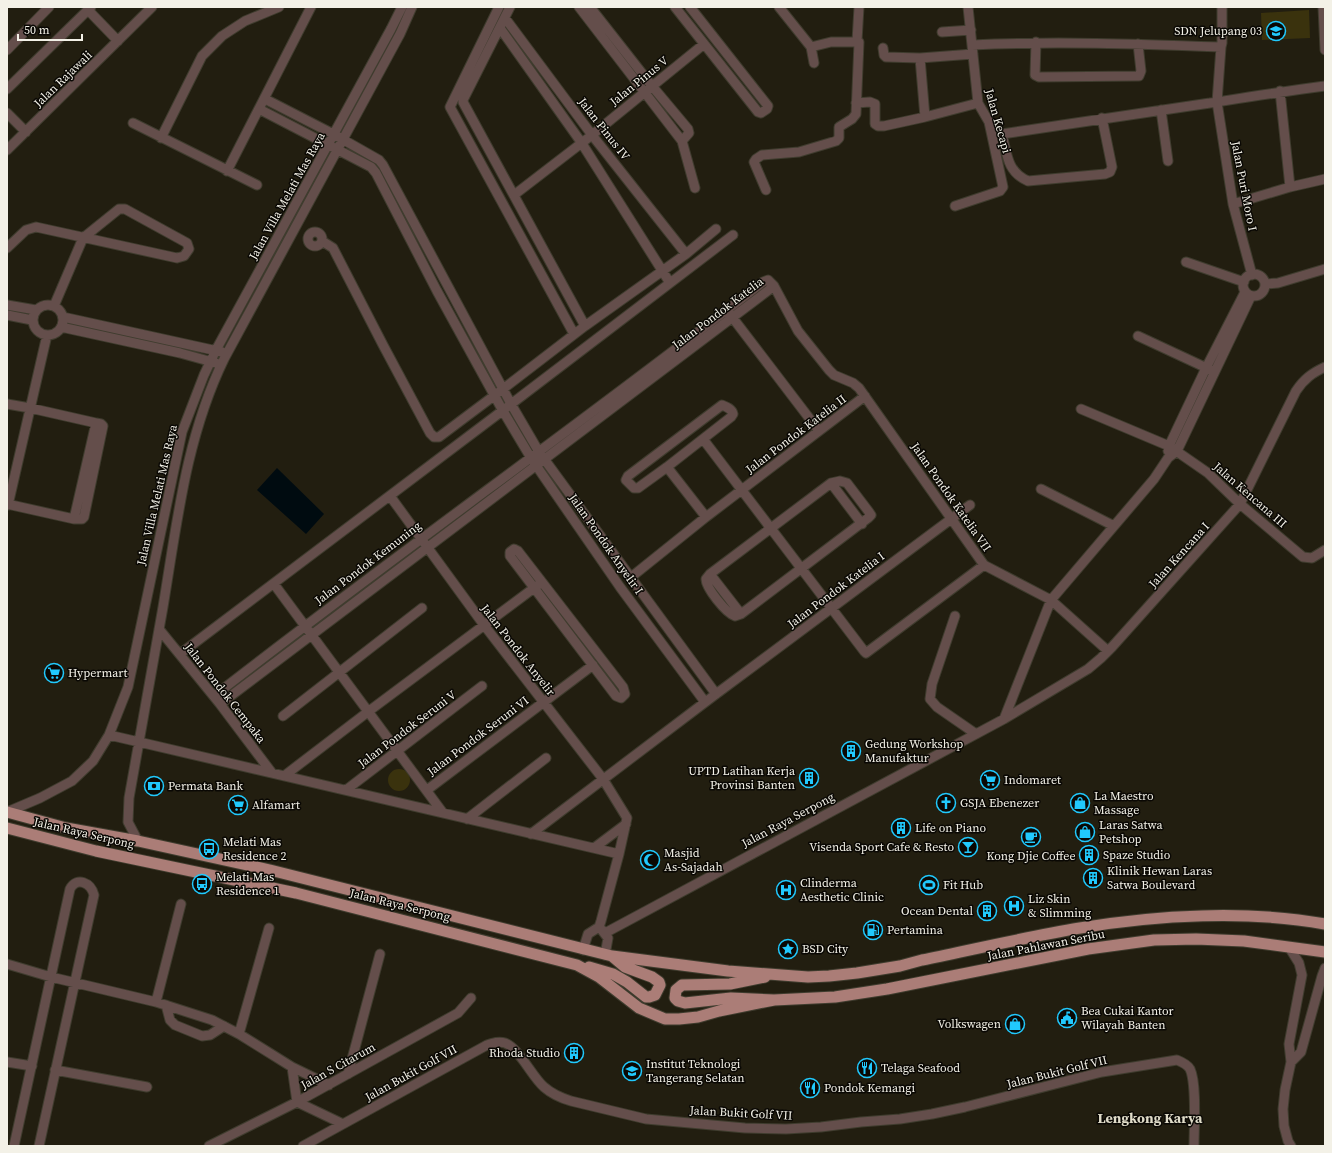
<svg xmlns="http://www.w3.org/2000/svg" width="1332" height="1153" viewBox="0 0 1332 1153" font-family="'Source Serif 4',serif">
  <rect width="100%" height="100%" fill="#221e10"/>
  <path fill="#3a320d" d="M 1309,10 L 1310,38 L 1262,40 L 1261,13 Z
    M388 780a11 11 0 1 1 22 0a11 11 0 1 1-22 0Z"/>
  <path fill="#000b10" d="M 277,468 L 324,514 L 306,534 L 257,490 Z"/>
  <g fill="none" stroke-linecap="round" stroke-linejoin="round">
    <g stroke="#3f3c2e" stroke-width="11">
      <path id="minor" d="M 499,7 L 450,107 L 574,334
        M 510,7 L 463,100 L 463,102 L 585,326
        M 579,7 L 682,141 L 695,188
        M 590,7 L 652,86 L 688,129 L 689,133 L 682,141
        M 675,7 L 758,112 L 761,113 L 767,109 L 768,106 L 690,7
        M 779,7 L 811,47 L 814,63
        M 1323,7 L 1325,50
        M 88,10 L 118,41
        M 505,18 L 592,135 L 686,254
        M 500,28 L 581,142 L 670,283
        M 942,32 L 971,30
        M 857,41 L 859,7
        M 1036,42 L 1035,75 L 1039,77 L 1139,76 L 1141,71 L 1138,44
        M 972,45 C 1055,41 1138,44 1221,47 L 1222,43 L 1222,7
        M 1221,47 L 1217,102 L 1233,204 L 1252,275
        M 883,48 L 884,55 L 886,57 L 920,58 L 925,117
        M 7,50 L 49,7
        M 920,58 L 973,54
        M 7,89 L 91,7
        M 1280,91 L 1290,187
        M 265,99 L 335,135 L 379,160 L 383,165 L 511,404 L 539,452 L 716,694
        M 856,103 L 870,102 L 875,104 L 875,124 L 878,126 L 884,126 L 925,117 L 978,103
        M 259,109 L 371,167 L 376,173 L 437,291 L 503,411 L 531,458 L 620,587 L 705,702
        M 1161,110 L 1168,161
        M 7,113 L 26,132
        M 1102,118 L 1112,167 L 1110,172 L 1105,174 L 1028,181 C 1007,172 1007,154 1002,134 C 1072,123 1141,113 1210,103 C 1249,97 1287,91 1325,86
        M 133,123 L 257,185
        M 161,138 L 202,56 L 222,36 L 245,21 L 279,7
        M 7,150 L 152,7
        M 227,171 L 311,7
        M 766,190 L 754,162 L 756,159 L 762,155 L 799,152 L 836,141 L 839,138 L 839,127 L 852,119 L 856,114 L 859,42 L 831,42 L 811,47
        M 514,195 L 592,135 L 704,44
        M 1233,204 L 1290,187 L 1325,179
        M 955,206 L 1000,191 L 1003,187 L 989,122 L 978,103 L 968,7
        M308 239a7 7 0 1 1 14 0a7 7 0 1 1-14 0Z
        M 322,241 L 333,248 L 383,345 L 430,433 L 434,437 L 439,437 L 503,389 L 585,326 L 686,254 L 716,229
        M 7,248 L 26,230 L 36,227 L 177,258 L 184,256 L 189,249 L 187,243 L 125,209 L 119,209 L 83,238 L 54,306
        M 1186,262 L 1244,282
        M1243 285a11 11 0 1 1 22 0a11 11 0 1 1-22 0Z
        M 1265,284 L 1278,283 L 1325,269
        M33 320a15 15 0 1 1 30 0a15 15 0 1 1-30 0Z
        M 7,305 L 36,310
        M 729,313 L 819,431
        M 7,315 L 32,320
        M 63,317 L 222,352
        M 61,327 L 180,353 L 216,363
        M 1138,336 L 1211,370
        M 7,404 L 30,408 L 96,423 L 101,424 L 103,426 L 84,517 L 82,519 L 74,519 L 7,504
        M 722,405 C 727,407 732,409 733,414 L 731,417 L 667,467 L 638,488 L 634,488 L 626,480 L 628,476 Z
        M 1081,409 L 1169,446 L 1208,473 L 1240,504 L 1303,557 L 1312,558 L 1325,550
        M 703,439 L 864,651 L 866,653 L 984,565 L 859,388 L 853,383 L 834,375 L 829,370 L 798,331 L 774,286
        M 1168,451 L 1169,446 L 1206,368 L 1245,292
        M 667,467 L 706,517
        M 840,481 L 847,483 L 869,512 L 871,515 L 868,518 L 741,614 L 735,616 C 726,613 706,588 706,579 L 710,574 L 831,483 Z
        M 831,483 L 862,524
        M 1041,489 L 1114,526
        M 390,496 L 484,625 L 603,779 L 627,818
        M 8,505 L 47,335
        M 74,519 L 96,423
        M 514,549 L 518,551 L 623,687 L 625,694 L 621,698 L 616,696 L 510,556 L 510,552 Z
        M 984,565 L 1051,600 L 1108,651
        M 710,574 L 741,614
        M 630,578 L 706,517 L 865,396
        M 274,584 L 443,813
        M 955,616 L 932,684 L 930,699 L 937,707 L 976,734
        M 159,629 L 220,704 L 272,773
        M 180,654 L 506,408 L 733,235
        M 214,696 C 395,555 582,423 763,282 L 768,280 L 774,286 L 220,704
        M 283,716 L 422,608
        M 1004,719 L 1051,600 L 1154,479 L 1168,458 L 1177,451 L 1251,296
        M 109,735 L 619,854
        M 284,776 L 369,711 L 538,585
        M 346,790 L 482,686
        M 427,790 L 593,665
        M 7,812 L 40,798 L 72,781 L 93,761 L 109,735 L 128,687 L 182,432 L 204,375 L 216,350 L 391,29 L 402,7
        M 467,819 L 546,758
        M 531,834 L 716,694 L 970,505
        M 138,841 L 128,822 L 129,798 C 140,734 152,671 163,607 C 177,523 186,437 224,359 L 400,34 L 412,7
        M 594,848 L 626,824
        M 601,929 L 608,938 L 605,955
        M 605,933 L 1004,719 L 1088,669 L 1101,658 L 1112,647 L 1240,504 L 1296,391 C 1304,379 1312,373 1325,367
        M 1289,947 L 1299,963 L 1302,975 L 1289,1044 L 1291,1062 L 1285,1090 L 1283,1109 L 1284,1126 L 1288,1141 L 1291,1146
        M 583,950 L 588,934 L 599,927 L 601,921 L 619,854 L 627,818
        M 7,964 L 51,977 L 156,1002 L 212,1020 L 239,1034 L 292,1067
        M 156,1002 L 181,904
        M 166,1005 L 170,1020 L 175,1025 L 202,1036 L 210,1035 L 224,1026
        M 239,1034 L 269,928
        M 7,1062 L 32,1066
        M 1291,1062 L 1301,1052 L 1322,976 L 1325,968
        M 55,1070 L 147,1087
        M 348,1074 L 380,954
        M 329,1085 L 292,1067 L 297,1102 L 343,1124
        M 14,1146 L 70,889 C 77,876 91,883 94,895 L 39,1146
        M 209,1146 L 297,1102 L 449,1018 L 458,1013 L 471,998
        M 303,1146 L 487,1045 C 493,1043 499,1041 505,1043 C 519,1048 532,1077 544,1087 C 552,1094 561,1098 571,1101 L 646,1119 L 745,1128 L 786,1129 L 821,1127 L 861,1122 L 900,1119 L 932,1114 L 965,1107 L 1102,1072 L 1177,1060 C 1182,1062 1187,1064 1190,1069 C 1197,1084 1194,1127 1194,1146"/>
    </g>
    <g stroke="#3f3c2e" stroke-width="13">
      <path id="major" d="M 7,812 L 66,828 L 138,841 L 270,870 L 612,956 L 728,971 L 808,977 L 829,976 L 857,973 L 900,966 L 922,960 C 975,949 1027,937 1080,928 C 1157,915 1248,910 1325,924
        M 7,828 L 96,851 L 296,893 L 577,965 L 599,977 L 639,1008 L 665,1019 L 679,1019 L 698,1017 L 719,1011 L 774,1000
        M 589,967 L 613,974 L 627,982 L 646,997 L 649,997 L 655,995 L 660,985 L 659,982 L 652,977 L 625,967 L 612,956
        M 765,977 L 730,984 L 682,985 L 676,990 L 675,998 L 678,1001 L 685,1003 L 731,998 L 774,1000 L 835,997 L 887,989 L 1088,949 L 1154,940 L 1196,939 L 1244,941 L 1325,952"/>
    </g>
    <use href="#minor" stroke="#644e4b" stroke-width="9"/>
    <use href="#major" stroke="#ab7d77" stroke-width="11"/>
  </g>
  <defs>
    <g id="school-ring" transform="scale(1)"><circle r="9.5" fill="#0a0804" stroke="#21c9fd" stroke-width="1.5"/><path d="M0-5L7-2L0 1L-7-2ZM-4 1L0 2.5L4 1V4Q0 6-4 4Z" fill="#21c9fd"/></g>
    <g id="supermarket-ring" transform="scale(1)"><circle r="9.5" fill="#0a0804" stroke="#21c9fd" stroke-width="1.5"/><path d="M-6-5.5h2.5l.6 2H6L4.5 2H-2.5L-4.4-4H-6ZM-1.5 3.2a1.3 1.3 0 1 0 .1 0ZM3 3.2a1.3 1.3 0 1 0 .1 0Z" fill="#21c9fd"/></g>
    <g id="building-ring" transform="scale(1)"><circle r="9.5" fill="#0a0804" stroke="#21c9fd" stroke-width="1.5"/><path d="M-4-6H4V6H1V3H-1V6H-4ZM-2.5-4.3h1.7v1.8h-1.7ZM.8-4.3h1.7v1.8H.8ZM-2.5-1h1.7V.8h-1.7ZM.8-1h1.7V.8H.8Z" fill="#21c9fd"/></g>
    <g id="bank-ring" transform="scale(1)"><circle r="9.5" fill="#0a0804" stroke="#21c9fd" stroke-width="1.5"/><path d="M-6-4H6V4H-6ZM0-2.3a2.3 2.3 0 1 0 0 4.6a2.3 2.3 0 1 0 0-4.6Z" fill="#21c9fd"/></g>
    <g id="church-ring" transform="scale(1)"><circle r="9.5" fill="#0a0804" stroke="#21c9fd" stroke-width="1.5"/><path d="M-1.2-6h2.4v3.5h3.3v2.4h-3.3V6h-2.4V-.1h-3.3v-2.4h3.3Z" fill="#21c9fd"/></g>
    <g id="shop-ring" transform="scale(1)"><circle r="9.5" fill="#0a0804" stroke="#21c9fd" stroke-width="1.5"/><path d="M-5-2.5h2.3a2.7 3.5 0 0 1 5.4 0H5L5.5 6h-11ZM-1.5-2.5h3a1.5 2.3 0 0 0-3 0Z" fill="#21c9fd"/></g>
    <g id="cafe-ring" transform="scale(1)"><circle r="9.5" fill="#0a0804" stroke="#21c9fd" stroke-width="1.5"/><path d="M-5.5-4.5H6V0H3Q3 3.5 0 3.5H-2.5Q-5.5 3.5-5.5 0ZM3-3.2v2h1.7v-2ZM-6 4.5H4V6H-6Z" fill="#21c9fd"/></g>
    <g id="bar-ring" transform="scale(1)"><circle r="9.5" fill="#0a0804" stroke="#21c9fd" stroke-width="1.5"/><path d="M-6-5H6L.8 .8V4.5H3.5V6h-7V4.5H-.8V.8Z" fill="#21c9fd"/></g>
    <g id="bus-ring" transform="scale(1)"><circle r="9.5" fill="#0a0804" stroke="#21c9fd" stroke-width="1.5"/><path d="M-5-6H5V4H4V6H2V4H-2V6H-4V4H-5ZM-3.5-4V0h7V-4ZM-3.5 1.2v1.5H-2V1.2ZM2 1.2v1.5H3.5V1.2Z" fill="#21c9fd"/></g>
    <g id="mosque-ring" transform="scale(1)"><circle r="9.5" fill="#0a0804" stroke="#21c9fd" stroke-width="1.5"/><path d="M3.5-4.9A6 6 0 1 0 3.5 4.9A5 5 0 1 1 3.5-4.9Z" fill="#21c9fd"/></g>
    <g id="stadium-ring" transform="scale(1)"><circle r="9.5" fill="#0a0804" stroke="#21c9fd" stroke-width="1.5"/><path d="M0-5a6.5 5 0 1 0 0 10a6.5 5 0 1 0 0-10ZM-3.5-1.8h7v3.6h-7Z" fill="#21c9fd"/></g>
    <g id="hospital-ring" transform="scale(1)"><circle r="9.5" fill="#0a0804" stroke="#21c9fd" stroke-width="1.5"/><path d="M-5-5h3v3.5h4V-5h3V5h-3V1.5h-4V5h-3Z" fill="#21c9fd"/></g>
    <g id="fuel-ring" transform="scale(1)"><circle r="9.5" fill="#0a0804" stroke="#21c9fd" stroke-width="1.5"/><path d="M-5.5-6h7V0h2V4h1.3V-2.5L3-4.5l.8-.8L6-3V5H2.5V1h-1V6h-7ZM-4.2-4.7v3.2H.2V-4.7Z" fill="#21c9fd"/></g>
    <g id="sight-ring" transform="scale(1)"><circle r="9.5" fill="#0a0804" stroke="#21c9fd" stroke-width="1.5"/><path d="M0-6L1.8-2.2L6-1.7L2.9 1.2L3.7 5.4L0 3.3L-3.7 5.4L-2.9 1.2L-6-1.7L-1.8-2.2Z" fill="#21c9fd"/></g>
    <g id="civic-ring" transform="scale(1)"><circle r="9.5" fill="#0a0804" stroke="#21c9fd" stroke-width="1.5"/><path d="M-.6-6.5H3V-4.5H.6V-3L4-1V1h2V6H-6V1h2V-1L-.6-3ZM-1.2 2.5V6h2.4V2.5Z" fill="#21c9fd"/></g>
    <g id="restaurant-ring" transform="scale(1)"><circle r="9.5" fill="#0a0804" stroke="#21c9fd" stroke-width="1.5"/><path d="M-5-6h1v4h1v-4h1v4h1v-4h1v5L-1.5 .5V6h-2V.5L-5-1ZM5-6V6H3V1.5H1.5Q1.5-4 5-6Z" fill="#21c9fd"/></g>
    <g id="university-ring" transform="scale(1)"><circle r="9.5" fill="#0a0804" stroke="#21c9fd" stroke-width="1.5"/><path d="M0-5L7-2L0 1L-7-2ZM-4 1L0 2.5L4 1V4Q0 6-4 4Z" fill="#21c9fd"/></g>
  </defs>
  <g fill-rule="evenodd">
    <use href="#school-ring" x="1276" y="31"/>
    <use href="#supermarket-ring" x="54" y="673"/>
    <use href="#building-ring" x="851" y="751"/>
    <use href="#building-ring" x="809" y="778"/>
    <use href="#supermarket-ring" x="990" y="780"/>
    <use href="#bank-ring" x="154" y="786"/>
    <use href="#church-ring" x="946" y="803"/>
    <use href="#shop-ring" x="1080" y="803"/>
    <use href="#supermarket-ring" x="238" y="805"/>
    <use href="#building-ring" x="901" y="828"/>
    <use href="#shop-ring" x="1085" y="832"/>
    <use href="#cafe-ring" x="1031" y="837"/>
    <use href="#bar-ring" x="968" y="847"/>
    <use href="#bus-ring" x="209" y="849"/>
    <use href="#building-ring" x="1089" y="855"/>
    <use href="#mosque-ring" x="650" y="860"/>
    <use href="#building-ring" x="1093" y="878"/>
    <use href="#bus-ring" x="202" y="884"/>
    <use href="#stadium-ring" x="929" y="885"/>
    <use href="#hospital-ring" x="786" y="890"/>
    <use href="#hospital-ring" x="1014" y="906"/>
    <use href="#building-ring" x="987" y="911"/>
    <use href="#fuel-ring" x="873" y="930"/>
    <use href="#sight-ring" x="788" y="949"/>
    <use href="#civic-ring" x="1067" y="1018"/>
    <use href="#shop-ring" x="1015" y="1024"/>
    <use href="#building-ring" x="574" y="1053"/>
    <use href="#restaurant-ring" x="867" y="1068"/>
    <use href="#university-ring" x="632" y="1071"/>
    <use href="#restaurant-ring" x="810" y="1088"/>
  </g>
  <g text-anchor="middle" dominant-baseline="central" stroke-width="3" stroke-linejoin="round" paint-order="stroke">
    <g font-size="12" fill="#f3f1e7" stroke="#0a0804" text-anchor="start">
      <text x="1262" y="31" text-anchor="end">SDN Jelupang 03</text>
      <text x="68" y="673">Hypermart</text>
      <text x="865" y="744">Gedung Workshop<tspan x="865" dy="14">Manufaktur</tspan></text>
      <text x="795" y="771" text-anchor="end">UPTD Latihan Kerja<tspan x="795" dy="14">Provinsi Banten</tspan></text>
      <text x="1004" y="780">Indomaret</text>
      <text x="168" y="786">Permata Bank</text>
      <text x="1094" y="796">La Maestro<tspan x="1094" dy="14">Massage</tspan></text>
      <text x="960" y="803">GSJA Ebenezer</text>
      <text x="252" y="805">Alfamart</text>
      <text x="1099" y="825">Laras Satwa<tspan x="1099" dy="14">Petshop</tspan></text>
      <text x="915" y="828">Life on Piano</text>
      <text x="223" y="842">Melati Mas<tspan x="223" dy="14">Residence 2</tspan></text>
      <text x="954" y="847" text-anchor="end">Visenda Sport Cafe &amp; Resto</text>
      <text x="664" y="853">Masjid<tspan x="664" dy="14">As-Sajadah</tspan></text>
      <text x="1103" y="855">Spaze Studio</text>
      <text x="1031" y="856" text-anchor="middle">Kong Djie Coffee</text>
      <text x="1107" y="871">Klinik Hewan Laras<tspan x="1107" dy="14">Satwa Boulevard</tspan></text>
      <text x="216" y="877">Melati Mas<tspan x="216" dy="14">Residence 1</tspan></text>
      <text x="800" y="883">Clinderma<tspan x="800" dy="14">Aesthetic Clinic</tspan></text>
      <text x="943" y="885">Fit Hub</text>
      <text x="1028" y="899">Liz Skin<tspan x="1028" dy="14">&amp; Slimming</tspan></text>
      <text x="973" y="911" text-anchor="end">Ocean Dental</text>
      <text x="887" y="930">Pertamina</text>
      <text x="802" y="949">BSD City</text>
      <text x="1081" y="1011">Bea Cukai Kantor<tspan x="1081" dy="14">Wilayah Banten</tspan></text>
      <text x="1001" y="1024" text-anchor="end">Volkswagen</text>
      <text x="560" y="1053" text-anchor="end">Rhoda Studio</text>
      <text x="646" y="1064">Institut Teknologi<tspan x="646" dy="14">Tangerang Selatan</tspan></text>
      <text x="881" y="1068">Telaga Seafood</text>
      <text x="824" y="1088">Pondok Kemangi</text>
    </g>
    <g font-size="12" fill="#f3f1e7" stroke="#0a0804">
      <text transform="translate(63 79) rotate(-44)">Jalan Rajawali</text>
      <text transform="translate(639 81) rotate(-39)">Jalan Pinus V</text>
      <text transform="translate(998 121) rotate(74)">Jalan Kecapi</text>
      <text transform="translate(604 129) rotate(52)">Jalan Pinus IV</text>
      <text transform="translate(1244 186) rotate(79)">Jalan Puri Moro I</text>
      <text transform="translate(287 196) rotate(-61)">Jalan Villa Melati Mas Raya</text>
      <text transform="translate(718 313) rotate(-37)">Jalan Pondok Katelia</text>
      <text transform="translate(796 434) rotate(-37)">Jalan Pondok Katelia II</text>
      <text transform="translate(157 495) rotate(-77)">Jalan Villa Melati Mas Raya</text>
      <text transform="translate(1250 495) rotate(41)">Jalan Kencana III</text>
      <text transform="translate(951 497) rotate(55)">Jalan Pondok Katelia VII</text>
      <text transform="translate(606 544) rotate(55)">Jalan Pondok Anyelir I</text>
      <text transform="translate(1179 555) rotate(-48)">Jalan Kencana I</text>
      <text transform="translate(368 563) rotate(-37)">Jalan Pondok Kemuning</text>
      <text transform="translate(836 590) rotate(-37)">Jalan Pondok Katelia I</text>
      <text transform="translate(518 650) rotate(52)">Jalan Pondok Anyelir</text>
      <text transform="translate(225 693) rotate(52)">Jalan Pondok Cempaka</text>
      <text transform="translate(407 729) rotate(-37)">Jalan Pondok Seruni V</text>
      <text transform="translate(478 736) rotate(-37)">Jalan Pondok Seruni VI</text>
      <text transform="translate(788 820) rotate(-28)">Jalan Raya Serpong</text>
      <text transform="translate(84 833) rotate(13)">Jalan Raya Serpong</text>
      <text transform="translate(400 905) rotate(14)">Jalan Raya Serpong</text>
      <text transform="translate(1046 945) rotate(-11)">Jalan Pahlawan Seribu</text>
      <text transform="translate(338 1066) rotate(-29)">Jalan S Citarum</text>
      <text transform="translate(1057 1072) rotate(-14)">Jalan Bukit Golf VII</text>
      <text transform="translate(411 1073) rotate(-29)">Jalan Bukit Golf VII</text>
      <text transform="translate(741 1113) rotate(3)">Jalan Bukit Golf VII</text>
    </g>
    <g font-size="14" font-weight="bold" fill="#e0dcc9" stroke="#0a0804">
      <text x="1150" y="1118">Lengkong Karya</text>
    </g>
  </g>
  <rect width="1332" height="1153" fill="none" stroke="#f3f1e7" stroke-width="16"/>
  <path d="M18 34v6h64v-6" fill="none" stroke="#f3f1e7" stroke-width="2"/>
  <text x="24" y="34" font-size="12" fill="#f3f1e7" stroke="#0a0804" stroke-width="3" paint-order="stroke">50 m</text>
</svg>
